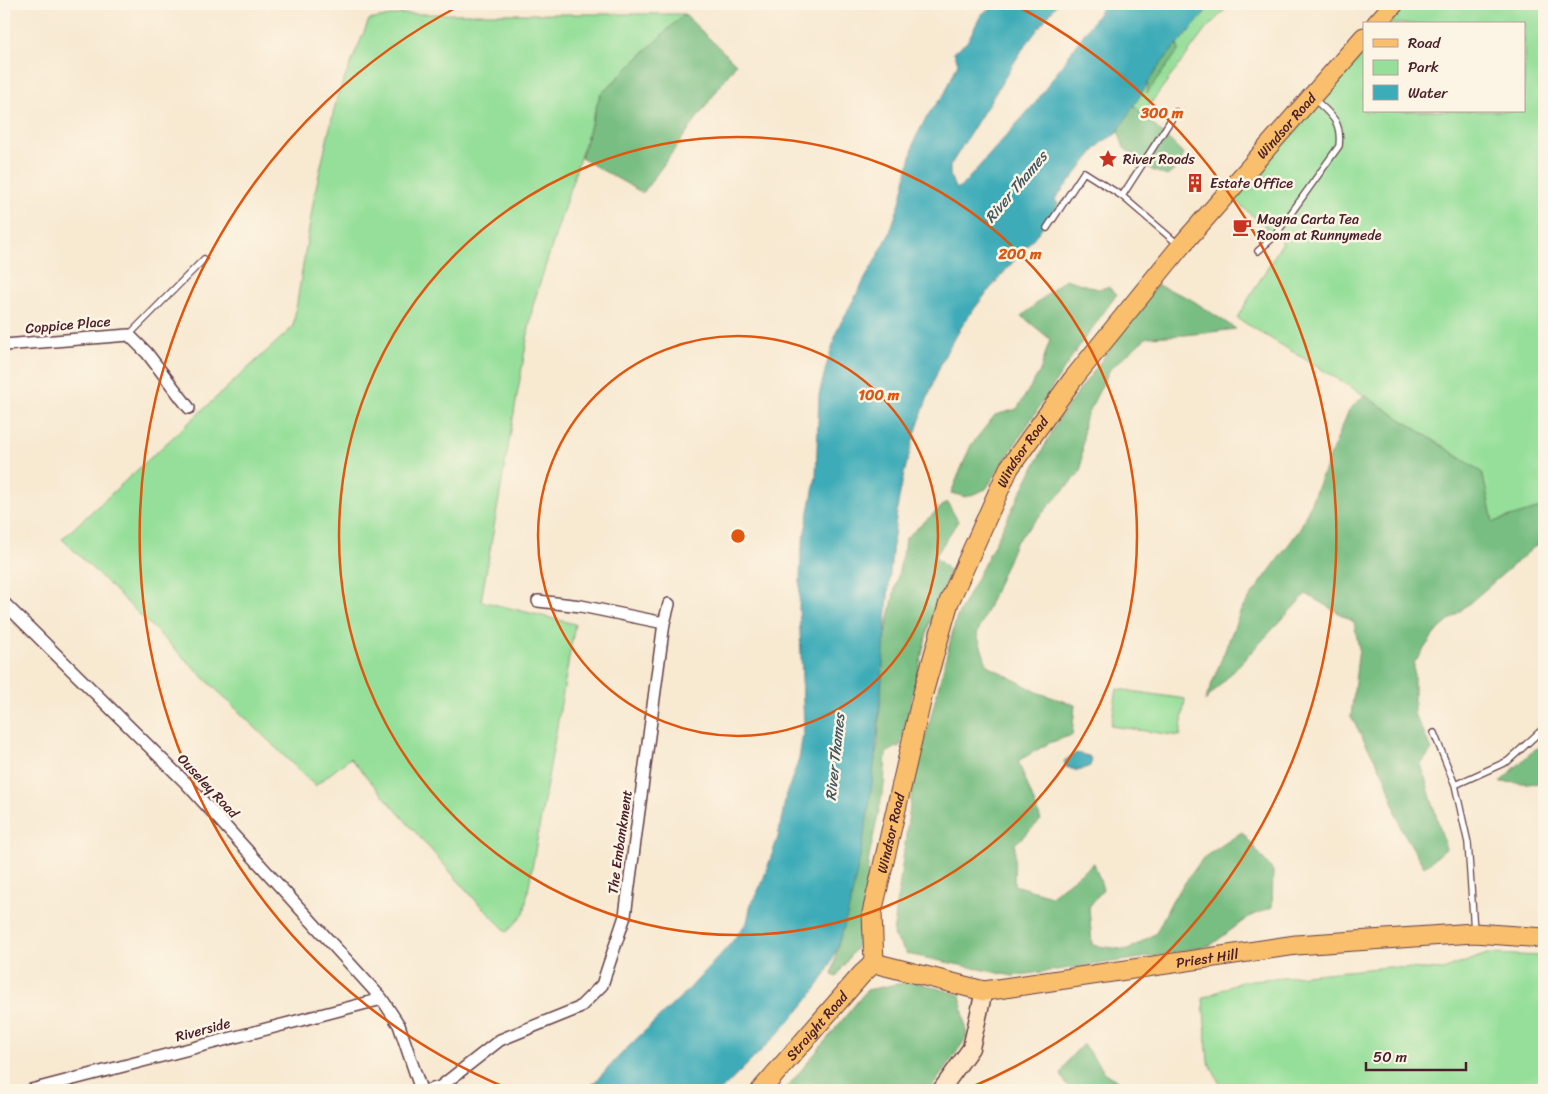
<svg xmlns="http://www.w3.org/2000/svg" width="1548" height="1094" viewBox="0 0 1548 1094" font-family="Sriracha,sans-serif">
  <rect width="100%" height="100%" fill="#fcf5e5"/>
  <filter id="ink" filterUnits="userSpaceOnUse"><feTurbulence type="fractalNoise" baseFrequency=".02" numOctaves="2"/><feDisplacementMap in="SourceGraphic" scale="10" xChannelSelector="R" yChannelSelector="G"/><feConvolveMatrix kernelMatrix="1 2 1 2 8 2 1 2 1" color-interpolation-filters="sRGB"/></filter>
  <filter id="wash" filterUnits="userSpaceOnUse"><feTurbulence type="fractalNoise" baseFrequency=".0096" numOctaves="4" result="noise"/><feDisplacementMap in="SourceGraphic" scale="20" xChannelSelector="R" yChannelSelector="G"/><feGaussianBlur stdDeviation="1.12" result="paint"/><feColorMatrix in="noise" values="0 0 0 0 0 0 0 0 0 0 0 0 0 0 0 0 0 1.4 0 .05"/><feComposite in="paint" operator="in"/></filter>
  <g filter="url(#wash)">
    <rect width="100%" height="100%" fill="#f8e9d1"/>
    <path fill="#96df9a" stroke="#707f62" d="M 1211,4 L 1231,4 L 1206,29 L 1142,115 L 1133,105 L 1148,80 L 1147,92 L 1179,50 L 1177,44 Z
      M 1403,4 L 1544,4 L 1544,507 L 1493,522 L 1482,472 L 1364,395 L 1237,318 L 1283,242 L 1232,198 L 1364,47 L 1364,111 L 1524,111 L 1524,24 L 1385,24 Z
      M 401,14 L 684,14 L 600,95 L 533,305 L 481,601 L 575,624 L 524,914 L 507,932 L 477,902 L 350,758 L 315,786 L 62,539 L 293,327 L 315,192 L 337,97 L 369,20 Z
      M 1117,689 L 1185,699 L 1180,736 L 1111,726 Z
      M 1487,954 L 1544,956 L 1544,1090 L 1223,1090 L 1208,1061 L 1203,998 L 1243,981 L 1388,967 L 1443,970 Z"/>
    <path fill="#78be82" stroke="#616e56" d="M 684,14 L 736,64 L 643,193 L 581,158 L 600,95 Z
      M 1177,44 L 1179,50 L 1147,93 L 1148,80 Z
      M 1133,105 L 1183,153 C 1183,164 1175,170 1167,176 L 1152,170 L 1124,148 L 1118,131 Z
      M 1065,279 L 1098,289 L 1108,287 L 1117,294 L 1075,352 L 986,489 L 966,497 L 951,493 L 971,445 L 995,415 L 1017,409 L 1040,371 L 1050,339 L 1022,316 Z
      M 1157,285 L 1189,298 L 1236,329 L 1185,335 L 1147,337 L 1110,369 L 1084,421 L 1081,471 L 1015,543 L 977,634 L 987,665 L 1039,693 L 1075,705 L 1072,735 L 1049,743 L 1018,761 L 1041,820 L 1015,844 L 1014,885 L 1051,896 L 1094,863 L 1103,889 L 1089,907 L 1092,945 L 1128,950 L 1156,933 L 1173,899 L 1203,858 L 1242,832 L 1273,871 L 1272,907 L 1247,918 L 1211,945 L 1156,956 L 1013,976 L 907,954 L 893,935 L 912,790 L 956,619 L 1059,418 Z
      M 1364,395 L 1482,472 L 1493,522 L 1544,507 L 1544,541 L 1534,547 L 1435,633 L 1414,663 L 1414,714 L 1432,750 L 1421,764 L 1446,849 L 1424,867 L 1401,828 L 1386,779 L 1351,717 L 1359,648 L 1354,622 L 1306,594 L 1205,701 L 1241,610 L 1300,529 L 1349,410 Z
      M 947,502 L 958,521 L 935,557 L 950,571 L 929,624 L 901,745 L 886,753 L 884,786 L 869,857 L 861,940 L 836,977 L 832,975 L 878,744 L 883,645 L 906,538 Z
      M 1544,745 L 1544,784 L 1500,782 L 1534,750 Z
      M 913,981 L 960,995 L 967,1037 L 930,1090 L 785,1090 L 867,990 Z
      M 1083,1044 L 1106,1074 L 1134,1090 L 1070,1090 L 1061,1075 L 1069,1059 Z"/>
    <path fill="#3cacb8" stroke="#436672" d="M 994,4 L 1057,4 L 1022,50 L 950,166 L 950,175 L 955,188 L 960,188 L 1036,102 L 1105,4 L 1211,4 L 1200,19 L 1160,64 L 1116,134 L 1102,142 L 1055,199 L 1058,204 L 1054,212 C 1015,265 961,311 937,373 C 919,419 902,469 896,518 C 881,636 883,755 857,871 C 851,903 843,936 830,965 C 812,1005 754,1057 722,1090 L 587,1090 L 628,1047 L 690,988 L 731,943 L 747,922 L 751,904 L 762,883 L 778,837 L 786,795 L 799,759 L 804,726 L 799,608 L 801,552 L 816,476 L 819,395 L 826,367 L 838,328 L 889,235 L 900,202 L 915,139 L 927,116 L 945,93 L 958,63 L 954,52 L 967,42 L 981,15 Z
      M 1076,753 L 1089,756 L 1092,760 L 1090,766 L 1078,771 L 1066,767 L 1064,761 Z"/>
  </g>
  <g filter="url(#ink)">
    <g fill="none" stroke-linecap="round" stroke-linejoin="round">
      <g stroke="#643d44" stroke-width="8">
        <path id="service" d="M 1122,196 L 1176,112
          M 1047,228 L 1084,172 L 1122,196 L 1179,245
          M 1258,251 L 1274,237 L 1339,146 C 1342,121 1331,115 1314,99
          M 129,335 L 204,259
          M 1544,664 L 1544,670
          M 1434,733 L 1455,785 L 1468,843 L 1474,931
          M 1455,785 L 1508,761 L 1544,728"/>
      </g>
      <g stroke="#643d44" stroke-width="14">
        <path id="minor" d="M 4,345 L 129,335 L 147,353 L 189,408
          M 4,603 L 186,783 L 382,999 L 399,1025 L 421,1090
          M 664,623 L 669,604
          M 31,1090 L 382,999
          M 428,1090 L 440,1087 L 500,1040 L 579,1008 L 602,985 L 625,916 L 664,623 L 581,606 L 538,601"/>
      </g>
      <g stroke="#643d44" stroke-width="19">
        <path id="secondary" d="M 941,1090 L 971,1048 L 984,991"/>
      </g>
      <g stroke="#643d44" stroke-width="21">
        <g id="primary">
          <path d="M 1376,24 L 1394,4"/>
          <path id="s1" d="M 874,963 L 872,913 L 923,693 L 949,602 L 1009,468 L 1073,379 L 1180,247 L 1364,37"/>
          <path id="s2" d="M 874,963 L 984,991 L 1296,945 L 1474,933 L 1544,938"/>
          <path id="s3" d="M 761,1090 L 862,974 L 874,963"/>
        </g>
      </g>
      <use href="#service" stroke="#fff" stroke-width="5.5"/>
      <use href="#minor" stroke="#fff" stroke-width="11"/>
      <use href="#secondary" stroke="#fde5c5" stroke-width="16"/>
      <use href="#primary" stroke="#f9bf6d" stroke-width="19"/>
    </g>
  </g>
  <g fill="none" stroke="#e0560e" stroke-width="2.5">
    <circle cx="738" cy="536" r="200"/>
    <circle cx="738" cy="536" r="399"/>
    <path d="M509 1089A599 599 0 0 1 461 5M1015 5A599 599 0 0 1 967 1089"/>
  </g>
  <defs>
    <g id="sight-bare" transform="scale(1.5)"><path d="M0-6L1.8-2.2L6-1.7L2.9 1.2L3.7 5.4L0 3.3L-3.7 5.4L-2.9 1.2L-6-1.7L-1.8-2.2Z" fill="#c8321e" stroke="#fcf5e5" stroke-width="2.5" paint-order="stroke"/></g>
    <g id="building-bare" transform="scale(1.5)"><path d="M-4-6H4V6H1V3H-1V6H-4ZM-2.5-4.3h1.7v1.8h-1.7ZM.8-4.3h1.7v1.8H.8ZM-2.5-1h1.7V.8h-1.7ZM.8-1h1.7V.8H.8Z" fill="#c8321e" stroke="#fcf5e5" stroke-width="2.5" paint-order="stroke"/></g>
    <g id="cafe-bare" transform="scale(1.5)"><path d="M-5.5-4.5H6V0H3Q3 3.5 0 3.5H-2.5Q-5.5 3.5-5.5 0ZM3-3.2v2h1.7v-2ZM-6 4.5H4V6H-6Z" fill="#c8321e" stroke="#fcf5e5" stroke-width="2.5" paint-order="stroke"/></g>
  </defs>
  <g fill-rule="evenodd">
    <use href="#sight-bare" x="1108" y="159"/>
    <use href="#building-bare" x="1195" y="183"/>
    <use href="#cafe-bare" x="1242" y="227"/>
  </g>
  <g text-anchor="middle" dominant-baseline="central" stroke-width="5" stroke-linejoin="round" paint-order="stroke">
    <g font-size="14" fill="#4a1f2b" stroke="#fcf5e5">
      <text stroke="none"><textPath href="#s1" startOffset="958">Windsor Road</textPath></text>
      <text transform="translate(68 325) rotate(-5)">Coppice Place</text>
      <text stroke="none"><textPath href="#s1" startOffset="538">Windsor Road</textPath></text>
      <text transform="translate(208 786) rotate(47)">Ouseley Road</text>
      <text stroke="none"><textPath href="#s1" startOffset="132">Windsor Road</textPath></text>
      <text transform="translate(620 842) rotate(-82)">The Embankment</text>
      <text stroke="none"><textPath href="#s2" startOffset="339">Priest Hill</textPath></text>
      <text stroke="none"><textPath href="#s3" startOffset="85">Straight Road</textPath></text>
      <text transform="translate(203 1030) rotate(-15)">Riverside</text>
    </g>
    <g font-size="14" fill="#4a1f2b" stroke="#fcf5e5" text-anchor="start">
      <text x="1123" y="159">River Roads</text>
      <text x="1210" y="183">Estate Office</text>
      <text x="1257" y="219">Magna Carta Tea<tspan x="1257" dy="16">Room at Runnymede</tspan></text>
    </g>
    <g font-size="15" font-style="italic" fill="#445763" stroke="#fcf5e5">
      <text transform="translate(1016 187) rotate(-50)">River Thames</text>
      <text transform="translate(835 757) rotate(-84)">River Thames</text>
    </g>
  </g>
  <circle cx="738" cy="536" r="8" fill="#e0560e" stroke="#fcf5e5" stroke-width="2.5"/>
  <g font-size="15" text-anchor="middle" font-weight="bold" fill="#e0560e" stroke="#fcf5e5" stroke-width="5" stroke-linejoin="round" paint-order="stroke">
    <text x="1162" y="118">300 m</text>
    <text x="1020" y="259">200 m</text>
    <text x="879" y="400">100 m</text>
  </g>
  <rect width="1548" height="1094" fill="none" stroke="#fcf5e5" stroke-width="20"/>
  <rect x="1363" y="22" width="162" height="90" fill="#fcf5e5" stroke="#b59f9b"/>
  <rect x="1373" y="39" width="25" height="8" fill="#f9bf6d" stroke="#b59f9b"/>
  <text x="1408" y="48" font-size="15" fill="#4a1f2b">Road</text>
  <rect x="1373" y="60" width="25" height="15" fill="#96df9a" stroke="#b59f9b"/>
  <text x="1408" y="72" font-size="15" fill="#4a1f2b">Park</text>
  <rect x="1373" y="85" width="25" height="15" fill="#3cacb8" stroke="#b59f9b"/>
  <text x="1408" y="98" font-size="15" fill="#4a1f2b">Water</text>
  <path d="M1366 1062v8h100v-8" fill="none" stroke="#4a1f2b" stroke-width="2.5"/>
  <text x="1373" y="1062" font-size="15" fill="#4a1f2b" stroke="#fcf5e5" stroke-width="4" paint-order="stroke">50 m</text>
</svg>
